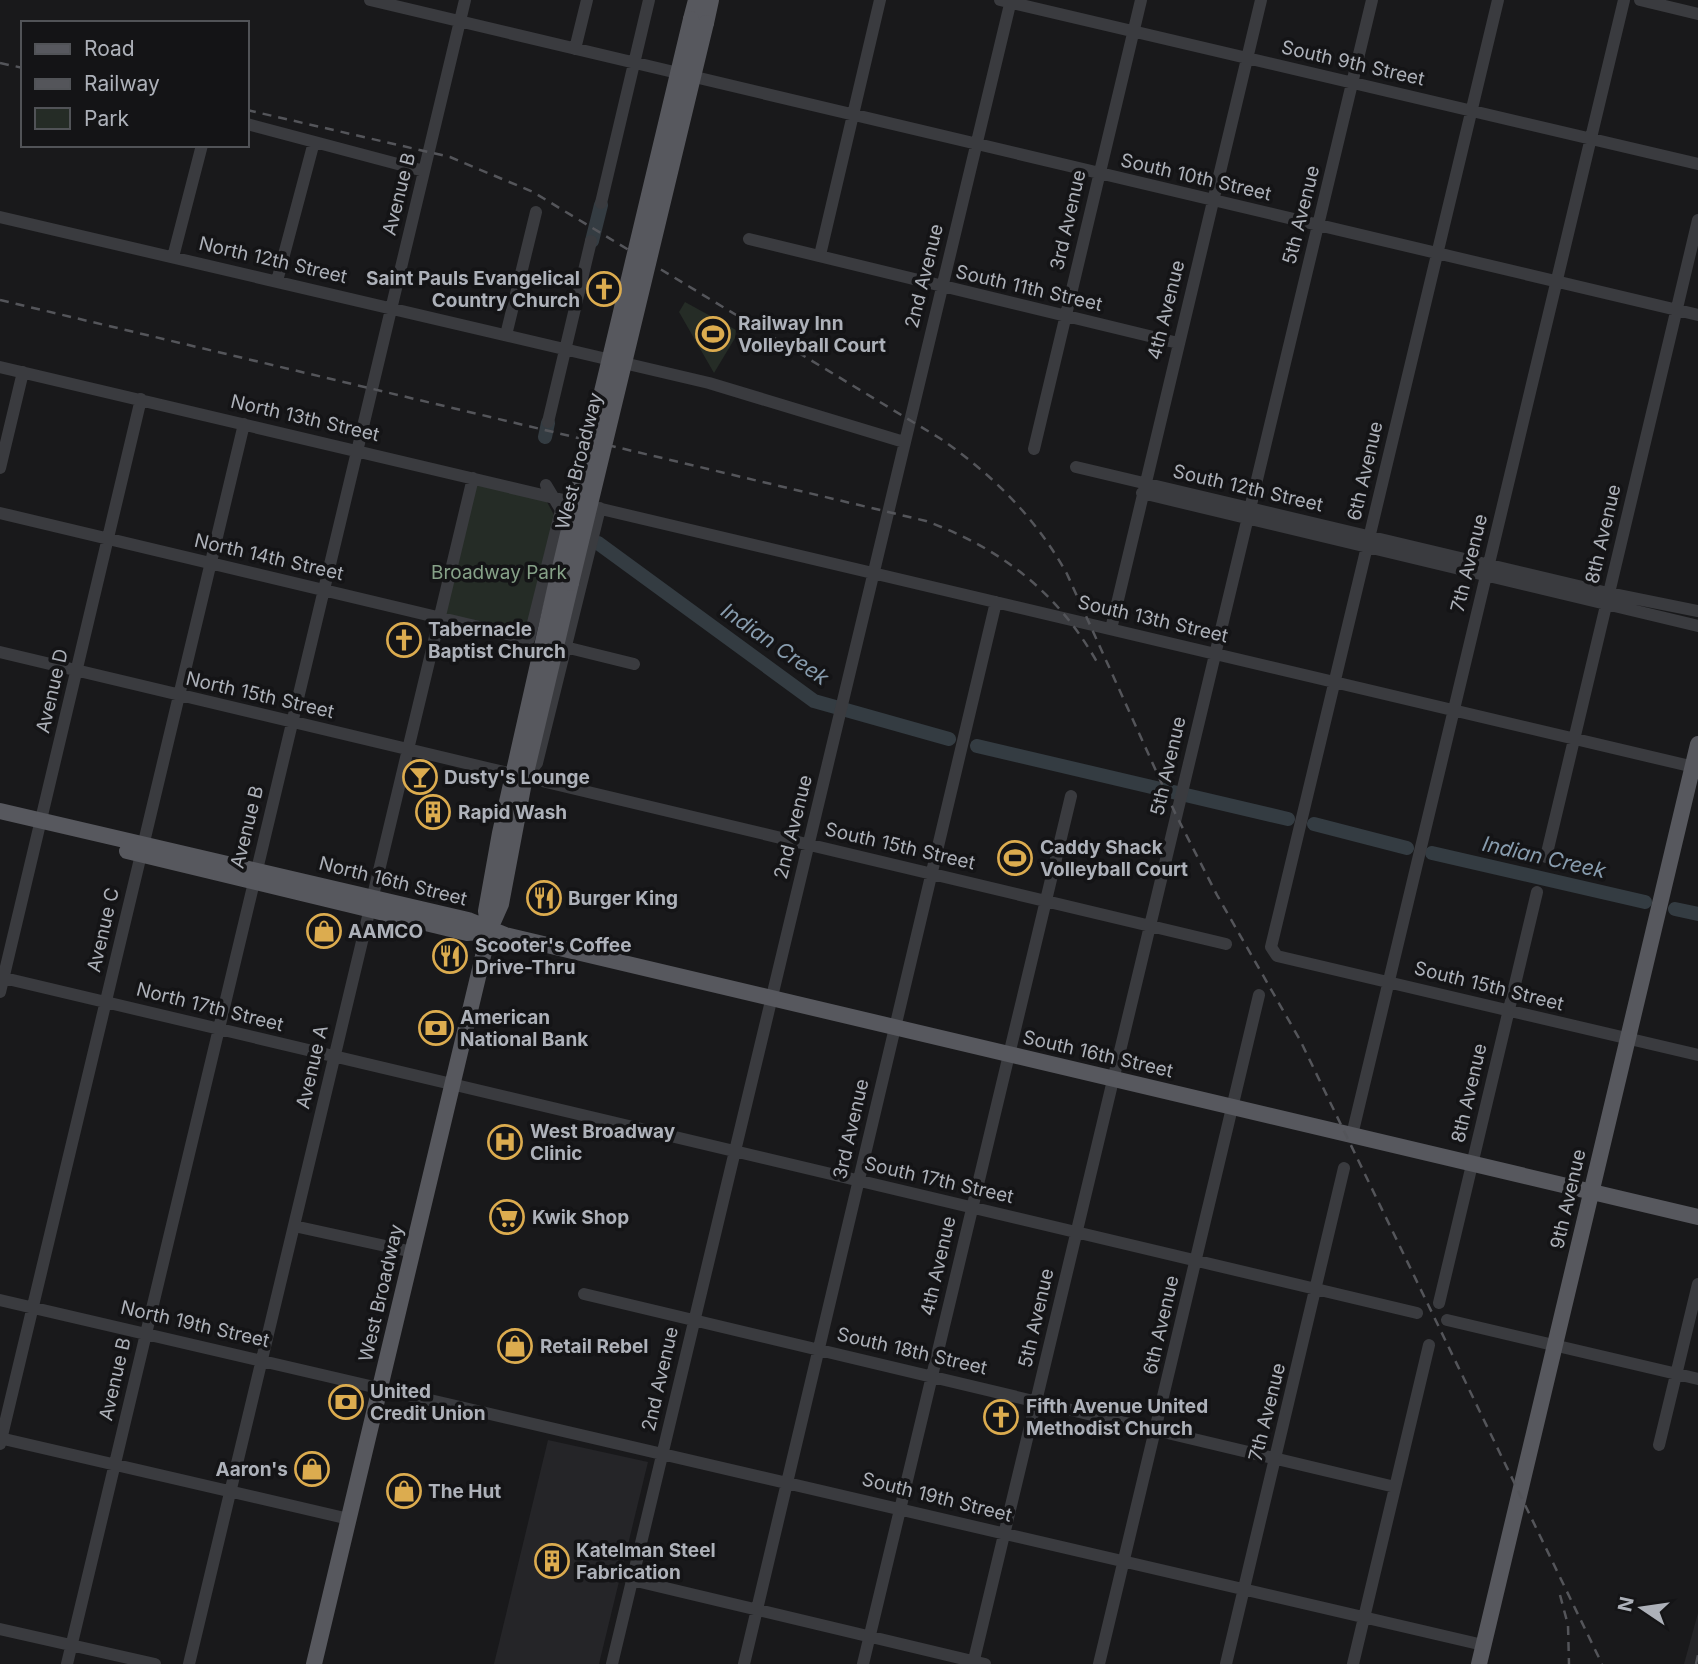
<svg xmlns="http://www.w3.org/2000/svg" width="1698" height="1664" viewBox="0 0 1698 1664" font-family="Inter,sans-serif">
  <rect width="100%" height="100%" fill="#19191b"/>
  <path fill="#252528" d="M 548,1440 L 648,1462 L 599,1664 L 494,1664 Z
    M 1698,1613 L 1698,1664 L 1684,1664 Z"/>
  <path fill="#252c26" d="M 685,302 L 736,330 L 735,338 L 714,373 L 679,312 Z
    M 476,484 L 546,500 L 555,517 L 528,634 L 445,614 Z"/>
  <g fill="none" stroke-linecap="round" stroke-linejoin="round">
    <path stroke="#343c42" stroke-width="14" d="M 592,241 L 601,205
      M 545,437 L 548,423
      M 598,543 L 814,701 L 949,739
      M 977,746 L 1288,819
      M 1314,824 L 1407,848
      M 1432,853 L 1645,902
      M 1675,909 L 1698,914"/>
    <path stroke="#3a3b3f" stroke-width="12" d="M 370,0 L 1698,315
      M 1000,0 L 1698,164
      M 1498,0 L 1271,947 L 1277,956 L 1698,1055
      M 1640,0 L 1698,14
      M 575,49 L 587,0
      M 247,124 L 424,171
      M 601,203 L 649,0
      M 0,217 L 709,383 L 904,442
      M 749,239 L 1178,343
      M 820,255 L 880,0
      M 173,257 L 202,145
      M 277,281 L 314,142
      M 506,335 L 536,212
      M 0,367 L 1698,768
      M 548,422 L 591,241
      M 1034,449 L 1141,0
      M 1076,467 L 1608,593 L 1698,611
      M 0,468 L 23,372
      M 1142,493 L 1698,626
      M 600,508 L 537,763 L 525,777 L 1226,944
      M 0,513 L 529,639 L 561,510 L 546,485
      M 1111,629 L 1261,0
      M 565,647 L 634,664
      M 0,652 L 512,774
      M 1546,857 L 1698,220
      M 0,977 L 1417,1313
      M 0,992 L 141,399
      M 1352,1135 L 1624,0
      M 294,1226 L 413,1252
      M 584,1294 L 1395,1487
      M 0,1300 L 1483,1645
      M 1439,1303 L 1537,892
      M 1447,1320 L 1698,1379
      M 0,1438 L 349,1519
      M 0,1444 L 244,424
      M 1659,1445 L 1698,1284
      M 632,1580 L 985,1664
      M 0,1629 L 155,1664
      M 67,1664 L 465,0
      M 189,1664 L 473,478
      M 612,1664 L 1011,0
      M 744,1664 L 996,602
      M 863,1664 L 1071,796
      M 973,1664 L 1372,0
      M 1099,1664 L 1259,995
      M 1226,1664 L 1344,1168
      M 1353,1664 L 1429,1345"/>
    <path stroke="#57585e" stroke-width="16" d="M 691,19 L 696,0
      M 706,23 L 711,0
      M 0,811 L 468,920 L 505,935 L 1698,1217
      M 127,851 L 467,933 L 489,931
      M 489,931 L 486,911 L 500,833 L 557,580
      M 314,1664 L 489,931 L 501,904 L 525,777 L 571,583
      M 1479,1664 L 1698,744"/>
    <path stroke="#54555a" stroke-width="2.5" stroke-dasharray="9 7" stroke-linecap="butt" d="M 0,63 L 23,68
      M 247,110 L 450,157 L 533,192 L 941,439 C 993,475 1036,518 1067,574 L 1176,815 L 1217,895 L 1300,1040 L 1602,1664
      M 0,300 L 926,521 C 1002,549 1057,592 1097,662
      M 1560,1595 L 1568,1625 L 1569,1664
      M 1696,1664 L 1698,1655"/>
    <path stroke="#57585e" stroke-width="16" d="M 557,580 L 691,19
      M 571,583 L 706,23"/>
  </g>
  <defs>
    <g id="church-ring" transform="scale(1.75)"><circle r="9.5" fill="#141416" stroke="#dcac4f" stroke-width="1.5"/><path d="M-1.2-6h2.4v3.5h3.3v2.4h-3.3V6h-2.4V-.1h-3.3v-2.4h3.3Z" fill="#dcac4f"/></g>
    <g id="stadium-ring" transform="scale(1.75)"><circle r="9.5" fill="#141416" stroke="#dcac4f" stroke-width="1.5"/><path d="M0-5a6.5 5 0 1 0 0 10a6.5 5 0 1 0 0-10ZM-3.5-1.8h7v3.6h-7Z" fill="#dcac4f"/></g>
    <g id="bar-ring" transform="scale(1.75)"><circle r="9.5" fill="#141416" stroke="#dcac4f" stroke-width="1.5"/><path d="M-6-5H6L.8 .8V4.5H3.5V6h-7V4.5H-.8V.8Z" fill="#dcac4f"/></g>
    <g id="building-ring" transform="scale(1.75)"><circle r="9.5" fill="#141416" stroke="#dcac4f" stroke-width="1.5"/><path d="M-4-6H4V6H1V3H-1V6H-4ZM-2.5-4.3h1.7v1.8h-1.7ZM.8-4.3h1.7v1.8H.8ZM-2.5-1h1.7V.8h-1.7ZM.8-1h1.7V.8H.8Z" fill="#dcac4f"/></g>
    <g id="restaurant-ring" transform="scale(1.75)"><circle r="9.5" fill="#141416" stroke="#dcac4f" stroke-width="1.5"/><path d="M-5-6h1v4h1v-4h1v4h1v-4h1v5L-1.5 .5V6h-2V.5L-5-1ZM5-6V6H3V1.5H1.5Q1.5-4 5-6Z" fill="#dcac4f"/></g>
    <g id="shop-ring" transform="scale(1.75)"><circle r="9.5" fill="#141416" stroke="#dcac4f" stroke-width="1.5"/><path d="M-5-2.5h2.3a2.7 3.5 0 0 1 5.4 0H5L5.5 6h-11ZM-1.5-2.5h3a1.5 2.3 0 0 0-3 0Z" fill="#dcac4f"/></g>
    <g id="bank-ring" transform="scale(1.75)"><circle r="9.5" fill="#141416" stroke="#dcac4f" stroke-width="1.5"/><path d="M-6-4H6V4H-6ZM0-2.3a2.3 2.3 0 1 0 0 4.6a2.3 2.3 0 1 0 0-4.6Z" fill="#dcac4f"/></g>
    <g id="hospital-ring" transform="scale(1.75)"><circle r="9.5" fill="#141416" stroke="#dcac4f" stroke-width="1.5"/><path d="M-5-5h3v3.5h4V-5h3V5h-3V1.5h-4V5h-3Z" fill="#dcac4f"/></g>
    <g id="supermarket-ring" transform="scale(1.75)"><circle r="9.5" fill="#141416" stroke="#dcac4f" stroke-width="1.5"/><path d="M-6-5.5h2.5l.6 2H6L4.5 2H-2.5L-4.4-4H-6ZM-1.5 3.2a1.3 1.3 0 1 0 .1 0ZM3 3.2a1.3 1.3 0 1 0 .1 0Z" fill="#dcac4f"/></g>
  </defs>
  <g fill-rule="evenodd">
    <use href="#church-ring" x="604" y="289"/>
    <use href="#stadium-ring" x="713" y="334"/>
    <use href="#church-ring" x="404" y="640"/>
    <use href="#bar-ring" x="420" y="777"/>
    <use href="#building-ring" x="433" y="812"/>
    <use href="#stadium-ring" x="1015" y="858"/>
    <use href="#restaurant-ring" x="544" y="898"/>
    <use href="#shop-ring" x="324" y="931"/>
    <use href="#restaurant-ring" x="450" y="956"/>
    <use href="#bank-ring" x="436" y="1028"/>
    <use href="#hospital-ring" x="505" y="1142"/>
    <use href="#supermarket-ring" x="507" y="1217"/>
    <use href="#shop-ring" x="515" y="1346"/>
    <use href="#bank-ring" x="346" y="1402"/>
    <use href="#church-ring" x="1001" y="1417"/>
    <use href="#shop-ring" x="312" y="1469"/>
    <use href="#shop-ring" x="404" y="1491"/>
    <use href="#building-ring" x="552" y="1561"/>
  </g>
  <g text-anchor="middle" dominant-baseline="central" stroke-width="7" stroke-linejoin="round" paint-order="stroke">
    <g font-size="19" fill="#adb1b9" stroke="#141416">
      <text transform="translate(1353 63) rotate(13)">South 9th Street</text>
      <text transform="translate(1196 177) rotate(13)">South 10th Street</text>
      <text transform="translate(399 194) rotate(-76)">Avenue B</text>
      <text transform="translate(1301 215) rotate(-76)">5th Avenue</text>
      <text transform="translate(1068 220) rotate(-77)">3rd Avenue</text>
      <text transform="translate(273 260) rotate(13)">North 12th Street</text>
      <text transform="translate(924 276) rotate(-76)">2nd Avenue</text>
      <text transform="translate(1029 288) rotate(13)">South 11th Street</text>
      <text transform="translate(1166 310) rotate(-76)">4th Avenue</text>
      <text transform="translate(305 418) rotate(13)">North 13th Street</text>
      <text transform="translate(579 461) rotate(-76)">West Broadway</text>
      <text transform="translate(1365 471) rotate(-77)">6th Avenue</text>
      <text transform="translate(1248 488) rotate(13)">South 12th Street</text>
      <text transform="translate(1603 534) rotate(-77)">8th Avenue</text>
      <text transform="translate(269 557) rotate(13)">North 14th Street</text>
      <text transform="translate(1469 563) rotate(-76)">7th Avenue</text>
      <text transform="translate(1153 619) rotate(13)">South 13th Street</text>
      <text transform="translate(52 691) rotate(-77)">Avenue D</text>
      <text transform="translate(260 695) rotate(13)">North 15th Street</text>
      <text transform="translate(1168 766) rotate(-77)">5th Avenue</text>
      <text transform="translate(247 827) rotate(-76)">Avenue B</text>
      <text transform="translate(793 827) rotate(-76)">2nd Avenue</text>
      <text transform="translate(900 846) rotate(13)">South 15th Street</text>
      <text transform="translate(393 881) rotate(14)">North 16th Street</text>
      <text transform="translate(103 930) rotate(-77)">Avenue C</text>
      <text transform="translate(1489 986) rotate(14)">South 15th Street</text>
      <text transform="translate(210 1007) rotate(14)">North 17th Street</text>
      <text transform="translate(1098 1054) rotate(13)">South 16th Street</text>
      <text transform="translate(312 1067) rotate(-77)">Avenue A</text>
      <text transform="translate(1469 1093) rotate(-77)">8th Avenue</text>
      <text transform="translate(851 1129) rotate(-77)">3rd Avenue</text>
      <text transform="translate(939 1180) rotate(13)">South 17th Street</text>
      <text transform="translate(1568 1199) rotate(-77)">9th Avenue</text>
      <text transform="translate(938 1266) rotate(-77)">4th Avenue</text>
      <text transform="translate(381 1293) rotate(-77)">West Broadway</text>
      <text transform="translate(1036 1318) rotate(-77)">5th Avenue</text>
      <text transform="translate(195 1324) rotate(13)">North 19th Street</text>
      <text transform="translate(1161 1325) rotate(-77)">6th Avenue</text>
      <text transform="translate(912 1351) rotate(13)">South 18th Street</text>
      <text transform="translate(115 1379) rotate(-77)">Avenue B</text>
      <text transform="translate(660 1379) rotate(-77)">2nd Avenue</text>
      <text transform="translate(1267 1412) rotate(-76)">7th Avenue</text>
      <text transform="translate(937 1497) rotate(14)">South 19th Street</text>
    </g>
    <g font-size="19" font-weight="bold" fill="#adb1b9" stroke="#141416" text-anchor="start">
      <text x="580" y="278" text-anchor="end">Saint Pauls Evangelical<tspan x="580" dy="22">Country Church</tspan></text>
      <text x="738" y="323">Railway Inn<tspan x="738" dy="22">Volleyball Court</tspan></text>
      <text x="428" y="629">Tabernacle<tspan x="428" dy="22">Baptist Church</tspan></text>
      <text x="444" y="777">Dusty's Lounge</text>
      <text x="458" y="812">Rapid Wash</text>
      <text x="1040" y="847">Caddy Shack<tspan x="1040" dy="22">Volleyball Court</tspan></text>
      <text x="568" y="898">Burger King</text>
      <text x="348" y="931">AAMCO</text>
      <text x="475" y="945">Scooter's Coffee<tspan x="475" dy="22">Drive-Thru</tspan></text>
      <text x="460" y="1017">American<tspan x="460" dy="22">National Bank</tspan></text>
      <text x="530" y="1131">West Broadway<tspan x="530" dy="22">Clinic</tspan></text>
      <text x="532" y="1217">Kwik Shop</text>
      <text x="540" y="1346">Retail Rebel</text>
      <text x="370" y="1391">United<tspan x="370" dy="22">Credit Union</tspan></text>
      <text x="1026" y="1406">Fifth Avenue United<tspan x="1026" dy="22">Methodist Church</tspan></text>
      <text x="288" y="1469" text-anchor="end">Aaron's</text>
      <text x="428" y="1491">The Hut</text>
      <text x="576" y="1550">Katelman Steel<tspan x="576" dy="22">Fabrication</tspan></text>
    </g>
    <g font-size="19" fill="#86a188" stroke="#141416">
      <text x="499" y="572">Broadway Park</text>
    </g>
    <g font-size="21" font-style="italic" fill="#889daf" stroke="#141416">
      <text transform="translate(775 644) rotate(35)">Indian Creek</text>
      <text transform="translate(1544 857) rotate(13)">Indian Creek</text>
    </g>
  </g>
  <rect x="21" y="21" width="228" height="126" fill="#141416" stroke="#515357" stroke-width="2"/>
  <rect x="35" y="44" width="35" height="10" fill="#57585e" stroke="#515357" stroke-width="2"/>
  <text x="84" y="56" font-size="21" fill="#adb1b9">Road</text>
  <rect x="35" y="79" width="35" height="10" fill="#54555a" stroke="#515357" stroke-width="2"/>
  <text x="84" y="91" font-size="21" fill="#adb1b9">Railway</text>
  <rect x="35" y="108" width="35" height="21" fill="#252c26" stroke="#515357" stroke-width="2"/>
  <text x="84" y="126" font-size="21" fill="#adb1b9">Park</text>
  <g transform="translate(1642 1608) rotate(283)" stroke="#141416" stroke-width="5" paint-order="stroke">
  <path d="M0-5L12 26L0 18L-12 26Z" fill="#adb1b9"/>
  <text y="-10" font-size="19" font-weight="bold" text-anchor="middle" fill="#adb1b9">N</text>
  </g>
</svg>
